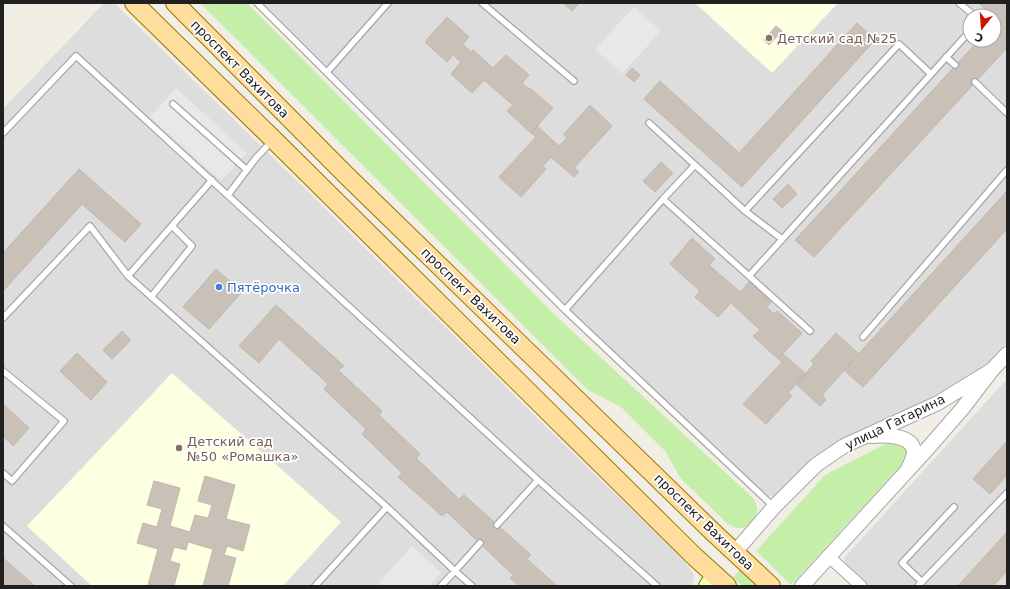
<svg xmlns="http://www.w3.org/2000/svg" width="1010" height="589" viewBox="0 0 1010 589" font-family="'DejaVu Sans',sans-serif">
  <rect width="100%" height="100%" fill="#f1eee5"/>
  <path fill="#dedddd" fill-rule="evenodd" d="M 104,3 L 114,3 L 297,181 L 592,472 L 681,556 L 694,575 L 692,586 L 3,586 L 3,109 Z
    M 257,3 L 1007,3 L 1007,343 L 981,372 L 947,392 L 826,449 L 779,494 L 775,497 L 764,495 L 578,325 ZM 970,16 L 994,16 L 994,40 L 970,40 Z
    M 1007,379 L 1007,586 L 865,586 L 846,568 L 844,558 Z"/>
  <path fill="#fcffe0" d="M 695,3 L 838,3 L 772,73 Z
    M 172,373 L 341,522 L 283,586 L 92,586 L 27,526 Z"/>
  <path fill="#c5eea9" d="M 200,3 L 247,3 L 557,317 L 753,498 C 766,516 746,537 728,524 L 681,479 L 665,451 L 621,407 L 588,390 Z
    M 891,441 L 904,445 L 907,452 L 905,461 L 791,585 L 756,551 L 825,475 Z
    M 740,570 L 757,586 L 743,586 L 733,577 Z"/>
  <path fill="#e8e8e8" d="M 634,7 L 661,31 L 622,74 L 595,49 Z
    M 176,88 L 247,153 L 221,181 L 150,117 Z
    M 412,546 L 441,573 L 429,586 L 382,586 L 379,582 Z"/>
  <path fill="#c9c1b8" stroke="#c4b6a7" d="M 563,3 L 579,3 L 572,11 Z
    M 979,3 L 1007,3 L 1007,48 L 814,257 L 795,240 L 979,40 L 994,40 L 994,25 L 998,21 Z
    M 447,17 L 469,37 L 463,44 L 471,52 L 473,50 L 493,68 L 506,55 L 529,75 L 522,83 L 529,89 L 530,88 L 553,108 L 531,133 L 507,111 L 513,105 L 484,80 L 472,93 L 451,74 L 461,62 L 453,55 L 447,62 L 425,42 Z
    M 857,23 L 875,40 L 742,187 L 644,99 L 660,81 L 739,153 Z
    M 776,26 L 782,31 L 769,45 L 764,40 Z
    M 632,68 L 640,75 L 634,82 L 626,75 Z
    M 590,105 L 612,126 L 574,168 L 579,172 L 574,177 L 551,157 L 543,166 L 546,169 L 521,197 L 499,177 L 536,137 L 531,133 L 537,126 L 559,146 L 567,138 L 564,134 Z
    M 661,162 L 673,173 L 655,192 L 643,181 Z
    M 79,169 L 141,224 L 125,242 L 82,204 L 3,291 L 3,253 Z
    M 788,184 L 797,194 L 782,208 L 773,199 Z
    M 1007,191 L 1007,229 L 863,387 L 844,370 Z
    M 692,238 L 715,259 L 709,265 L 740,292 L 751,280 L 773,300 L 767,307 L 774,314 L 777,311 L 802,333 L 778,359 L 753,336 L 760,330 L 731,303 L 718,317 L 695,297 L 700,291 L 670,264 Z
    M 216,269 L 242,292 L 209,329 L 183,307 Z
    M 276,305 L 344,366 L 338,370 L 382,411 L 379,415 L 420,454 L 416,458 L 459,499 L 464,495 L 531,555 L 527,559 L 557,586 L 519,586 L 510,578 L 513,575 L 447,512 L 442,516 L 398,477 L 402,473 L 362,434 L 366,429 L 324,389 L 328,384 L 279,339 L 259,363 L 239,346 Z
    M 122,331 L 131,340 L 112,359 L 103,350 Z
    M 836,333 L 859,354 L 822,395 L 826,400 L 820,406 L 796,384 L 814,364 L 811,361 Z
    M 77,353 L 107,382 L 91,400 L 60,371 Z
    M 783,354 L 806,374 L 788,393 L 792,396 L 766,424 L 743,404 L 782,362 L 778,359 Z
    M 3,404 L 29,428 L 13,446 L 3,436 Z
    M 1007,441 L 1007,475 L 990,494 L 973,479 Z
    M 205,476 L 235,485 L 226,519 L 250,525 L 243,551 L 227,546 L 224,555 L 236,558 L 228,586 L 203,586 L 213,549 L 188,542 L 186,550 L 174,547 L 170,561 L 180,564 L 174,586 L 148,585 L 158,549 L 137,543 L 143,523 L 157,527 L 162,509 L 147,505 L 154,481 L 180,488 L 170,526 L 190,532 L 195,515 L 208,518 L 212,505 L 198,501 Z
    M 1007,532 L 1007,571 L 993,586 L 958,586 Z
    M 3,558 L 35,586 L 3,586 Z"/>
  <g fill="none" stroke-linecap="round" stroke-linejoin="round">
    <g stroke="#a7a7a7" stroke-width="8">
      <path id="service" d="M 257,3 L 565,310 L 774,507
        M 482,3 L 574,81
        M 959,3 L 975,16
        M 946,57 L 955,65
        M 327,72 L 388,3
        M 975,82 L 1007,113
        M 173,104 L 247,170
        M 649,123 L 695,165
        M 3,133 L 76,56 L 538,480 L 657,586
        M 228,195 L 256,158 L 272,141
        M 663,199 L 695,165 L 745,211 L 899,44 L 931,74
        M 745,211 L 782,239
        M 128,276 L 212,180
        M 749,276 L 810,331
        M 151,297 L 192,246 L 172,226
        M 565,310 L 663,199 L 749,276 L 970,31
        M 3,318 L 90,226 L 128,276 L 387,507 L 455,571 L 480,543
        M 863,337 L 1007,170
        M 3,371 L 64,421 L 12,481 L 3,473
        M 497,525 L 538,480
        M 3,526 L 71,586
        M 922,582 L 902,563 L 954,507
        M 315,586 L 387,507
        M 441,586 L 455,571 L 472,586
        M 918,586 L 1007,493"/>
    </g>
    <g stroke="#a7a7a7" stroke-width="13">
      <path id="minor" d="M 828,556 L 861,586"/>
    </g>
    <g stroke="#a7a7a7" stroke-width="16">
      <path id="tertiary" d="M 871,436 C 883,435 913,434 914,452 C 914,457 911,462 909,467
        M 735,552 L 774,507 L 816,465 L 844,446 L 938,403 L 992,370
        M 802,586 L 929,447 L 962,409 L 992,370 L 1007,354"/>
    </g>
    <g stroke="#657d00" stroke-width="18">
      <path id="secondary" d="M 707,586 L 715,575"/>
    </g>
    <g stroke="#9b7500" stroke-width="20">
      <path id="primary" d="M 134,3 L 274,140 L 695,557 L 727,586
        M 175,3 L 348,177 L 715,534 L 771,586"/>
    </g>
    <use href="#service" stroke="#fff" stroke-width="5.5"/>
    <use href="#minor" stroke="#fff" stroke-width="11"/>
    <use href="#tertiary" stroke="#fff" stroke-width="14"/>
    <use href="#secondary" stroke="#f4fdb7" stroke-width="16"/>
    <use href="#primary" stroke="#ffdd9c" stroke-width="18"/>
  </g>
  <g fill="#8d6e63" stroke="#fff" stroke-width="1.5">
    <circle cx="769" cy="38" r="4"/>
    <circle cx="179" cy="448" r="4"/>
  </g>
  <circle fill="#3f7fe0" stroke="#fff" stroke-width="1.5" cx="219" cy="287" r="4"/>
  <g text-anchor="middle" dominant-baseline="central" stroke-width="3.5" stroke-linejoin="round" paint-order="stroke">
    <g font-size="13" fill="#785e54" stroke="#fff" text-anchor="start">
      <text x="777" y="38">Детский сад №25</text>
      <text x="187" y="441">Детский сад<tspan x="187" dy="15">№50 «Ромашка»</tspan></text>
    </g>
    <g font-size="13" fill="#202020" stroke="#fff">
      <text transform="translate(240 69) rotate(45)">проспект Вахитова</text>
      <text transform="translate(471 296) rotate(44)">проспект Вахитова</text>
      <text transform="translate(895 422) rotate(-26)">улица Гагарина</text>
      <text transform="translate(704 522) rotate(44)">проспект Вахитова</text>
    </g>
    <g font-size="13" fill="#366cbe" stroke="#fff" text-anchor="start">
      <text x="227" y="287">Пятёрочка</text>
    </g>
  </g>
  <rect width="1010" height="589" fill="none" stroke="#202020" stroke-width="8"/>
  <g transform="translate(982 28) rotate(197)"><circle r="19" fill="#ffffff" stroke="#a6a6a6"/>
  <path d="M0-3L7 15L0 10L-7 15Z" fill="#cf1100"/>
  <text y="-6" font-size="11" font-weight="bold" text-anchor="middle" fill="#202020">С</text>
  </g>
</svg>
